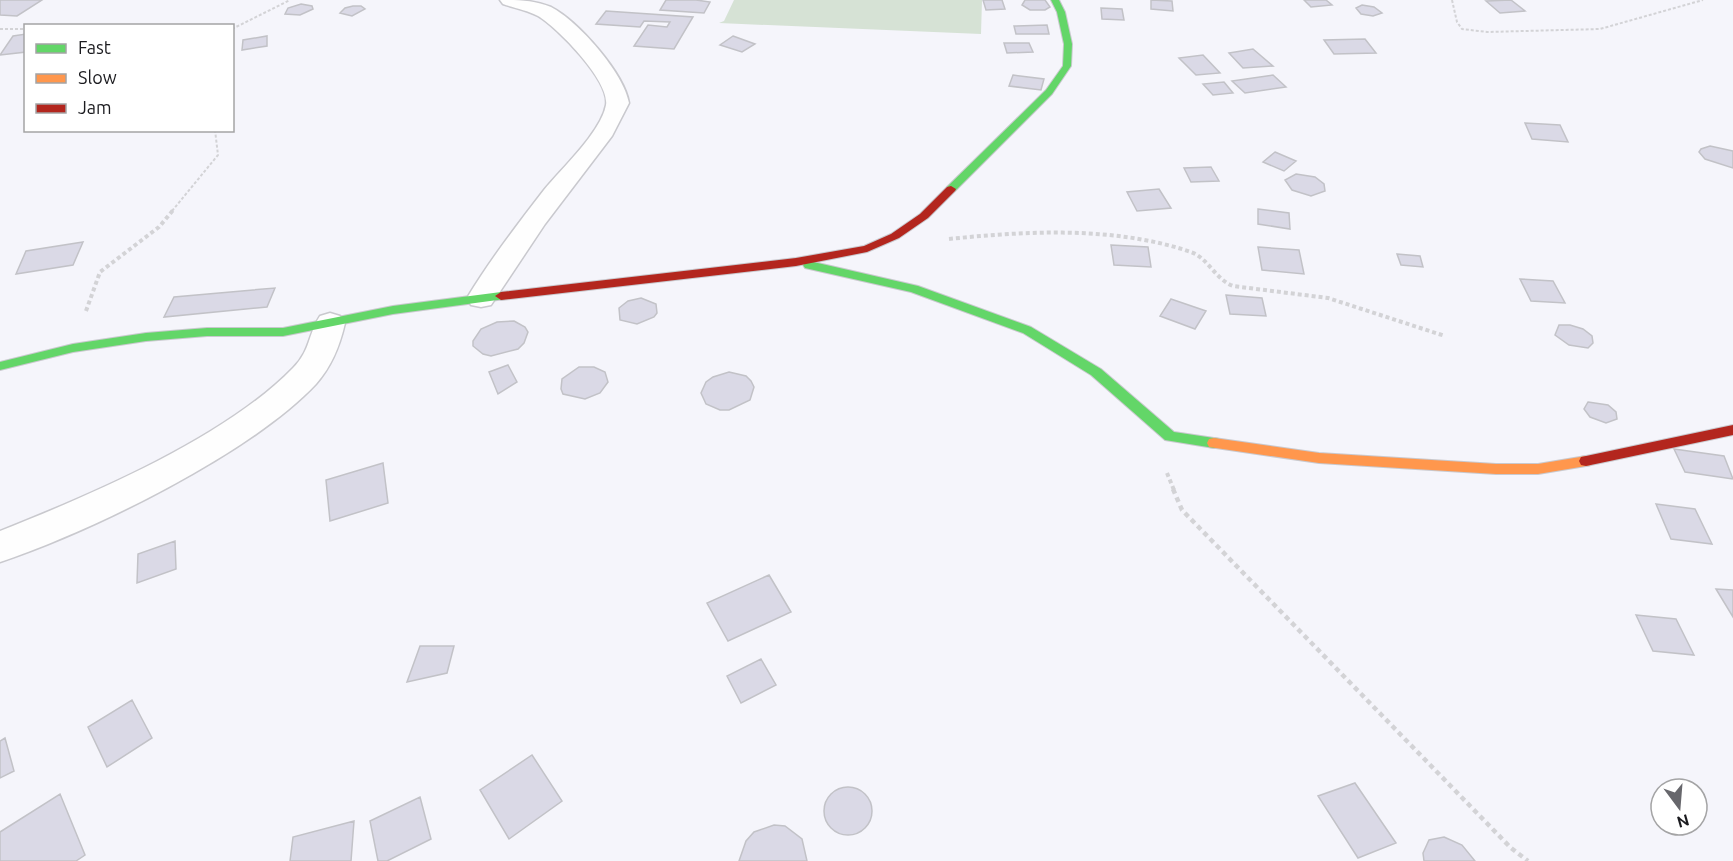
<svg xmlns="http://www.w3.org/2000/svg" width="1733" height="861" viewBox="0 0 1733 861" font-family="Ubuntu,sans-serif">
  <rect width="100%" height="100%" fill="#f5f5fb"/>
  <path fill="#d6e2d5" d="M 734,0 L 982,0 L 981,34 L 719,23 L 724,21 Z"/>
  <path fill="#dad9e6" stroke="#c2c2c7" stroke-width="1.5" d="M 0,0 L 42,0 L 17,16 L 0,15 Z
    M 666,0 L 696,0 L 710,2 L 704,13 L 660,10 Z
    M 983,0 L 1002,0 L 1005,9 L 986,10 Z
    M 1045,0 L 1050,7 L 1045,10 L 1030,10 L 1022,5 L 1025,0 Z
    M 1151,0 L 1172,1 L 1173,11 L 1151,9 Z
    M 1304,0 L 1326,0 L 1332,5 L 1311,7 Z
    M 1511,0 L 1525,11 L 1500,13 L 1486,1 Z
    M 301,4 L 312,6 L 313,9 L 300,15 L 285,14 L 288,8 Z
    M 1362,5 L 1374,7 L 1382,13 L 1373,16 L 1361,14 L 1356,8 Z
    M 353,6 L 361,6 L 365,9 L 352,16 L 340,13 L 345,8 Z
    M 1101,8 L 1122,9 L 1124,20 L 1102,19 Z
    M 606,11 L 693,17 L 674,49 L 634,46 L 648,25 L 667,27 L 670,22 L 644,21 L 640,27 L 596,24 Z
    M 1047,25 L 1049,34 L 1016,34 L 1014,26 Z
    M 26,34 L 26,52 L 0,55 L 13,36 Z
    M 267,36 L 267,46 L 242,50 L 243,40 Z
    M 733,36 L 755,44 L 742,52 L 720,45 Z
    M 1365,39 L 1376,53 L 1334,54 L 1324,40 Z
    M 1004,43 L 1029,43 L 1033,52 L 1007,53 Z
    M 1253,49 L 1273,66 L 1243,68 L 1229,53 Z
    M 1203,55 L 1220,73 L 1196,75 L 1179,58 Z
    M 1013,75 L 1044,79 L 1041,90 L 1009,86 Z
    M 1273,75 L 1286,87 L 1245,93 L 1232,81 Z
    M 1224,82 L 1233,93 L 1213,95 L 1203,84 Z
    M 1525,123 L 1560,125 L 1568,142 L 1532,139 Z
    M 1710,146 L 1733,151 L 1733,168 L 1705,159 L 1699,152 L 1701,149 Z
    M 1275,152 L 1296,161 L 1284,171 L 1263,162 Z
    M 1211,167 L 1219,181 L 1191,182 L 1184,168 Z
    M 1296,174 L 1315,177 L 1324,184 L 1325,191 L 1311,196 L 1292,190 L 1285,180 Z
    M 1159,189 L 1171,208 L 1137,211 L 1127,192 Z
    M 1258,209 L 1289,213 L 1290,229 L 1258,224 Z
    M 83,242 L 73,265 L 16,274 L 26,251 Z
    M 1111,245 L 1148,247 L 1151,267 L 1114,265 Z
    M 1258,247 L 1299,250 L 1304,274 L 1262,270 Z
    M 1397,254 L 1420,256 L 1423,267 L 1401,265 Z
    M 1520,279 L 1553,281 L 1565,303 L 1531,301 Z
    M 275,288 L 267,307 L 164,317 L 174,297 Z
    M 1226,295 L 1262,298 L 1266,316 L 1230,314 Z
    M 641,298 L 656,304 L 657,313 L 654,317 L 637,324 L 620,320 L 619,308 L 628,301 Z
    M 1171,299 L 1206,311 L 1195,329 L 1160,316 Z
    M 514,321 L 525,327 L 528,332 L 524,343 L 518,349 L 491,356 L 483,354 L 473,346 L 473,341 L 481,329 L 497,322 Z
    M 1559,325 L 1570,325 L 1583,329 L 1592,336 L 1593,343 L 1588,348 L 1569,345 L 1555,335 Z
    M 508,365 L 517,382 L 498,394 L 489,372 Z
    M 579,367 L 594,367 L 605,372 L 608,382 L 600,393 L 585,399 L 563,394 L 561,389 L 562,379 Z
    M 729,372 L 746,376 L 751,381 L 754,387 L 750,400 L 729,410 L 720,410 L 706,404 L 701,393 L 706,382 L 713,377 Z
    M 1588,402 L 1608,405 L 1616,412 L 1617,419 L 1606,423 L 1590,417 L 1584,409 Z
    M 1674,449 L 1724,456 L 1733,479 L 1685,472 Z
    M 383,463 L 388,503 L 330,521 L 326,480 Z
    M 1656,504 L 1695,509 L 1712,544 L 1671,539 Z
    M 175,541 L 176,569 L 137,583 L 138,554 Z
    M 769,575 L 791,612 L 728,641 L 707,603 Z
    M 1716,589 L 1733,590 L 1733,617 Z
    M 1636,615 L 1676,619 L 1694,655 L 1653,651 Z
    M 420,646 L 454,646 L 447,673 L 407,682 Z
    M 761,659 L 776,685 L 741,703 L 727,676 Z
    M 132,700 L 152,738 L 107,767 L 88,727 Z
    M 5,738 L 14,771 L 0,778 L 0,741 Z
    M 532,755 L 562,801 L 509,839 L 480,790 Z
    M 1355,783 L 1396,843 L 1358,858 L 1318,796 Z
    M824 811a24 24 0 1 1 48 0a24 24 0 1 1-48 0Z
    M 60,794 L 85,855 L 76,861 L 0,861 L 0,832 Z
    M 420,797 L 431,839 L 387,861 L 378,861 L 370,821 Z
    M 354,821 L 351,861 L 290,861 L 293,837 Z
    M 774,825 L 785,826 L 802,839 L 807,861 L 739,861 L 746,841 L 754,832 Z
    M 1444,837 L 1462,845 L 1475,861 L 1424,861 L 1423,853 L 1429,840 Z"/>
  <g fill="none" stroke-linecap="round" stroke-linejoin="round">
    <g stroke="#c9c9ce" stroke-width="3">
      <path id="street" d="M 500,0 C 518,0 534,0 551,7 C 578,21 624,73 629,103 L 612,136 L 545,224 L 491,305 L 481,307 L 471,305 L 467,298 C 490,260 517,225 544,190 C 562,168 601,132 606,105 C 610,81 557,27 538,16 C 527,10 514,8 503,4 Z
        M 330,313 L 340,316 L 345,323 C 340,345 332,366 316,384 C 250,454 92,531 0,562 L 0,531 C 91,495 225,438 293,368 C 311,350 308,334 320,316 Z"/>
    </g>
    <g stroke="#c9c9ce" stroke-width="2">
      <path id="fast" d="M 1051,0 L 1059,0 L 1065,12 L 1072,44 L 1071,66 L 1052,94 L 955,191 L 947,191 L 947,187 L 1046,90 L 1063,66 L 1064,44 L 1057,12 Z
        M 809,261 L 918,286 L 1031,327 L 1101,369 L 1174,432 L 1214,438 L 1219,439 L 1221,443 L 1219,447 L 1214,448 L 1165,440 L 1091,375 L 1023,333 L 911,292 L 805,268 L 803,265 Z
        M 501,292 L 505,293 L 507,296 L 505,299 L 393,314 L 283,336 L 207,336 L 146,341 L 73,352 L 0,370 L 0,362 L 73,344 L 146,333 L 207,328 L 283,328 L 393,306 Z"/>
    </g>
    <g stroke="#c9c9ce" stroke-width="2">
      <path id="slow" d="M 1214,438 L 1319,453 L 1496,464 L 1538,464 L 1586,456 L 1591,457 L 1593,461 L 1591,465 L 1586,466 L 1538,474 L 1496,474 L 1319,463 L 1209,447 L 1207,443 L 1209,439 Z"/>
    </g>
    <g stroke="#c9c9ce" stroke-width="2">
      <path id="jam" d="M 951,186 L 956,189 L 955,191 L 928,218 L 899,238 L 867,252 L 796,266 L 501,300 L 495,296 L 501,292 L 796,258 L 864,246 L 891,234 L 920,214 L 947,187 Z
        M 1733,425 L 1733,435 L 1586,466 L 1581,465 L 1579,461 L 1581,457 L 1586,456 Z"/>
    </g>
    <path stroke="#d3d3d6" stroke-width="2" stroke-dasharray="3 2" stroke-linecap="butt" d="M 1452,0 L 1457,22 L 1462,29 L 1487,32 L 1600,29 L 1703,0
      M 0,29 L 26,29
      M 232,29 L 290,0
      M 172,211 L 218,155 L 215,130"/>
    <path stroke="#d3d3d6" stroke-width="4" stroke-dasharray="4 3" stroke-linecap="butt" d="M 949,239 C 1027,231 1115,226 1191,252 C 1208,258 1215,279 1233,286 L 1328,298 L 1445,336
      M 86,311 L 100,272 L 159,227 L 174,209
      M 1167,473 L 1174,490"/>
    <path stroke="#d3d3d6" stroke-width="4.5" stroke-dasharray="5 4" stroke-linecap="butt" d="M 1173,489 L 1182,510 L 1511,848 L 1528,861"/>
    <use href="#street" fill="#fefefe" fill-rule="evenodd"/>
    <use href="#fast" fill="#63d668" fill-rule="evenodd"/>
    <use href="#slow" fill="#ff974d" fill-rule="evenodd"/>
    <use href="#jam" fill="#b3261e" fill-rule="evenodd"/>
  </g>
  <rect x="24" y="24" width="210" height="108" fill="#ffffff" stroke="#a4a4a5" stroke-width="1.5"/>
  <rect x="36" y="44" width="30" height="9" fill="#63d668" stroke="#a4a4a5" stroke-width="1.5"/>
  <text x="78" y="54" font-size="18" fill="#1b1b1f">Fast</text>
  <rect x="36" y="74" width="30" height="9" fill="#ff974d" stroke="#a4a4a5" stroke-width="1.5"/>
  <text x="78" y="84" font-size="18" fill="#1b1b1f">Slow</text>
  <rect x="36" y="104" width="30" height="9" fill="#b3261e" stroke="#a4a4a5" stroke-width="1.5"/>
  <text x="78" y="114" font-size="18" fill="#1b1b1f">Jam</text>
  <g transform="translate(1679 807) rotate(164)"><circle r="28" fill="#ffffff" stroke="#a4a4a5" stroke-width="1.5"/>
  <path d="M0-4.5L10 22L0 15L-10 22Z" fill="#67676c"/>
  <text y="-9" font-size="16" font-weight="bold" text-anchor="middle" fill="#1b1b1f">N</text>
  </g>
</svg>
